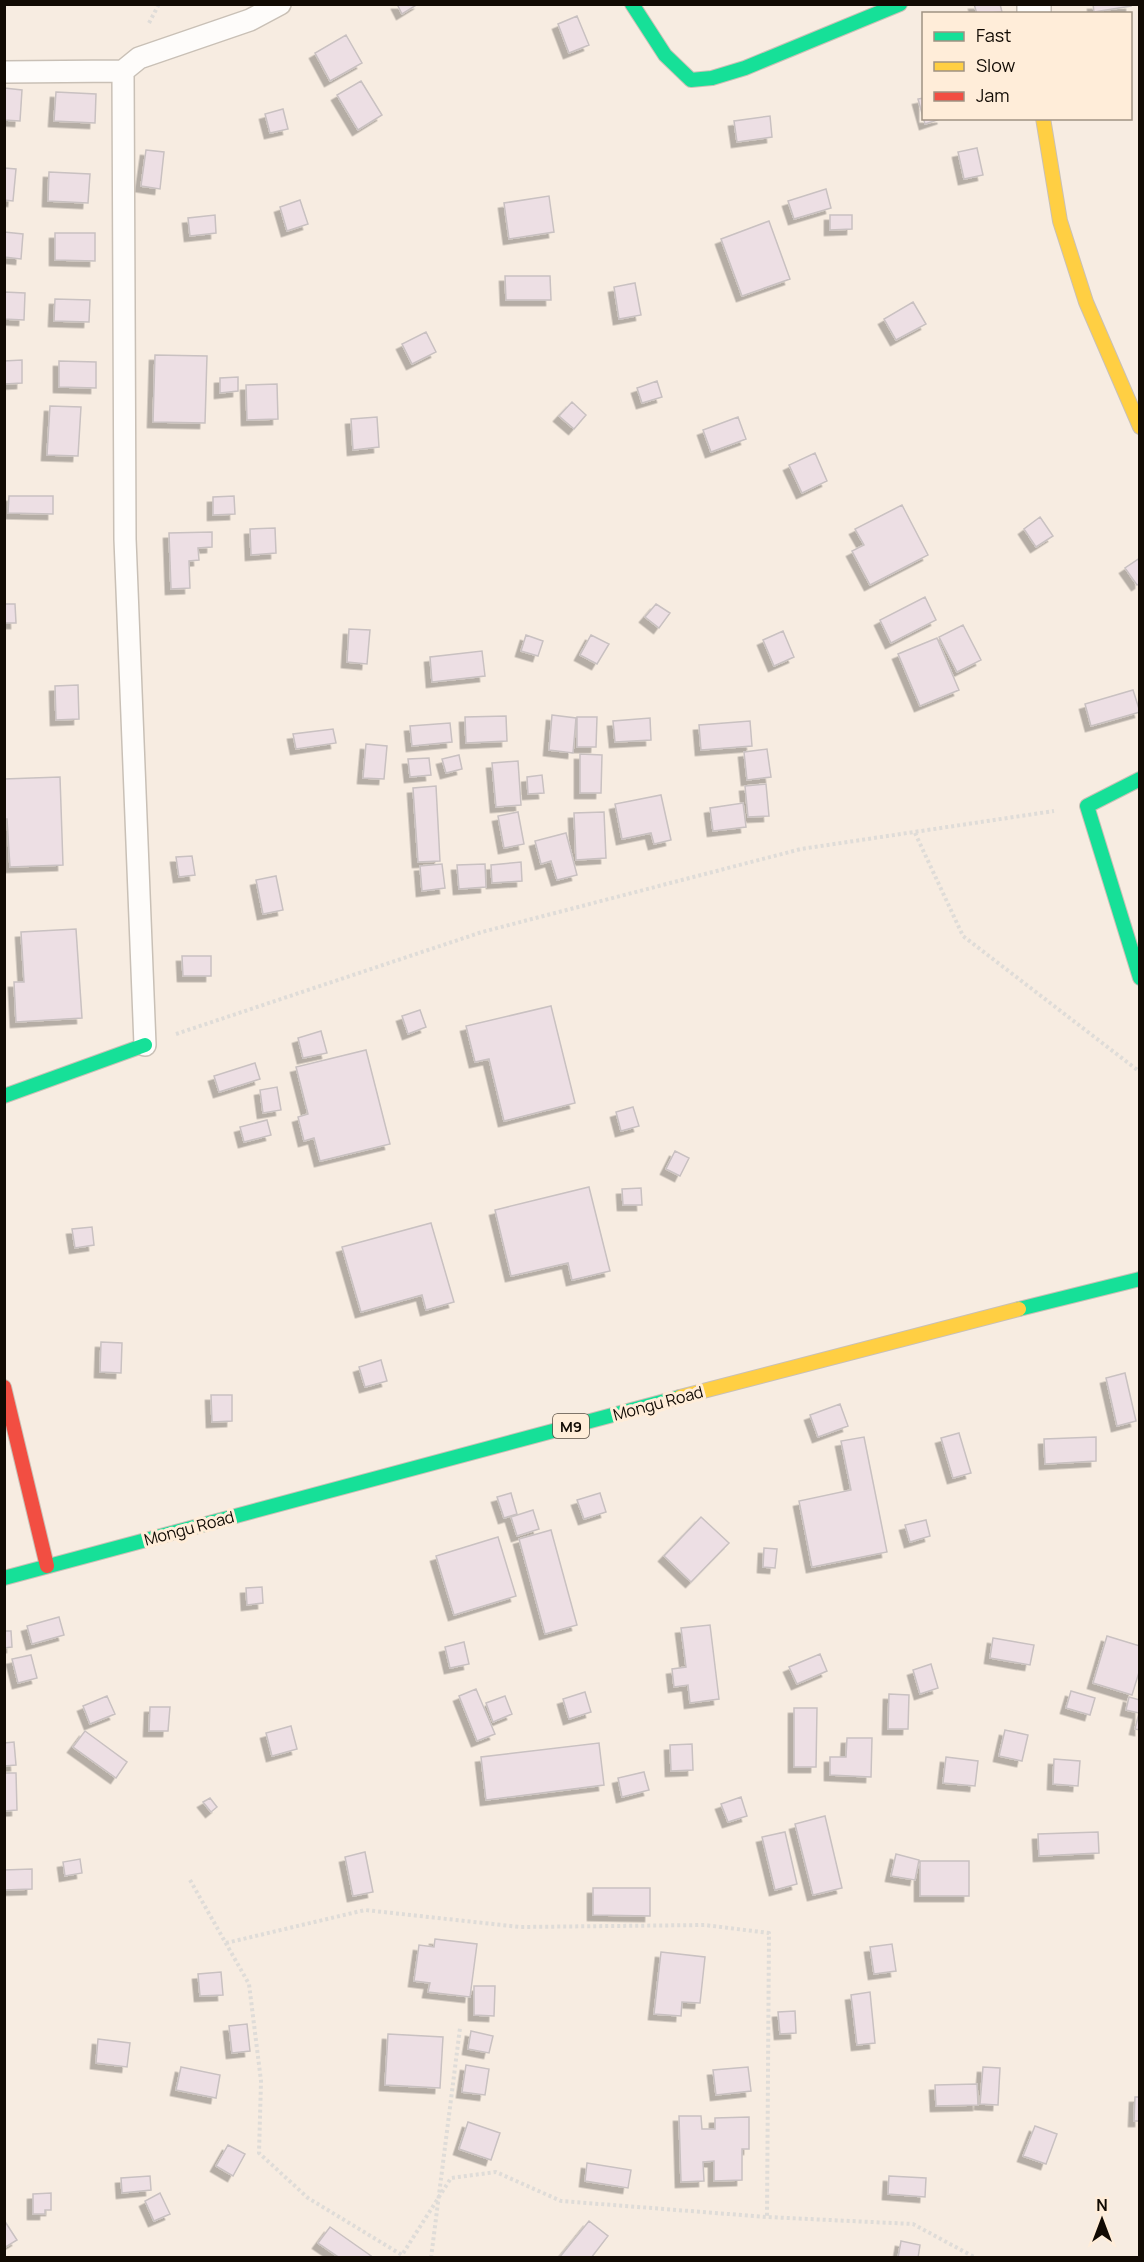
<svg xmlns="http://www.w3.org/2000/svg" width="1144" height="2262" viewBox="0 0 1144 2262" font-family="Manrope,sans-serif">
  <defs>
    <filter id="shadow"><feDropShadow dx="-5.5" dy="5.5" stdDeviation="0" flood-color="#0004"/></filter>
  </defs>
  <rect width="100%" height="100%" fill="#f7ece1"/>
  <path fill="#eddfe4" stroke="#c9c1c1" stroke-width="1.5" filter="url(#shadow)" d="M 397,4 L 418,4 L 402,14 Z
    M 974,4 L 1000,4 L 1002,12 L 977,14 Z
    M 1093,4 L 1131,4 L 1131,6 L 1094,12 Z
    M 577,16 L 589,45 L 569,53 L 558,24 Z
    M 346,35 L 362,63 L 330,81 L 315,53 Z
    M 361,81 L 382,115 L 358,130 L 337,95 Z
    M 4,88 L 22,90 L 20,121 L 4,120 Z
    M 56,92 L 96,94 L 95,123 L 54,121 Z
    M 924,98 L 924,118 L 943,118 L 925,124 L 918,99 Z
    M 283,109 L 288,129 L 270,133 L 265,114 Z
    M 770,116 L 772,137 L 737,142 L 734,121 Z
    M 977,148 L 983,175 L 964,179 L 958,152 Z
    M 146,150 L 164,152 L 160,189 L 141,186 Z
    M 4,168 L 16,169 L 13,201 L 4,200 Z
    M 49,172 L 90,174 L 88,203 L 48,201 Z
    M 826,189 L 831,208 L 794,219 L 788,201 Z
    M 549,196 L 554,232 L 509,239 L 504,203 Z
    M 300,200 L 308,224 L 287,231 L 280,207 Z
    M 215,215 L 216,233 L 190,236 L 188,218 Z
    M 830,215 L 852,215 L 852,229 L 830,230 Z
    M 769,221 L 790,279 L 742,296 L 721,239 Z
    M 4,232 L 23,234 L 21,259 L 4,257 Z
    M 55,233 L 95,233 L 95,261 L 55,260 Z
    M 505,276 L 550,276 L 551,300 L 506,300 Z
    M 635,283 L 641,315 L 619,319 L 614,287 Z
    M 4,292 L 25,293 L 24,320 L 4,319 Z
    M 55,299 L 90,300 L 89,322 L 54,321 Z
    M 913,302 L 926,324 L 896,340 L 884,319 Z
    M 426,332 L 436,352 L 412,364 L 402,344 Z
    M 155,355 L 207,356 L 205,423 L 153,422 Z
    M 22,360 L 22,383 L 4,384 L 4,361 Z
    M 59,361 L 96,362 L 96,388 L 59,387 Z
    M 238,377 L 238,391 L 220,393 L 220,378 Z
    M 657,381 L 662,397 L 642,403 L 637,388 Z
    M 277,384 L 278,419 L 247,420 L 246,385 Z
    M 572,402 L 586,415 L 574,429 L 559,416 Z
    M 50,406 L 81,407 L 78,456 L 47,455 Z
    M 377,417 L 379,447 L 353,450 L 351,419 Z
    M 738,417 L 746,439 L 711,452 L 703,430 Z
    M 815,453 L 827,481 L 802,493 L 789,465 Z
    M 9,496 L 53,496 L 53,514 L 8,513 Z
    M 234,496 L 235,514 L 213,515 L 213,497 Z
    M 902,505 L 928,555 L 870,585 L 852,551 L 864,545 L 855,529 Z
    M 1040,517 L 1053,536 L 1036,547 L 1024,529 Z
    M 275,528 L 276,553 L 251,555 L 250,529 Z
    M 212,532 L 212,547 L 198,548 L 199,560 L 189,561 L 190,588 L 171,589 L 169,533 Z
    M 1140,558 L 1140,583 L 1137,585 L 1125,568 Z
    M 925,597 L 936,620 L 891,643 L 880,620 Z
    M 4,604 L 15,604 L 16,623 L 4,623 Z
    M 656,604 L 670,613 L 659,628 L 645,617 Z
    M 963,625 L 981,660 L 957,672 L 939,637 Z
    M 349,629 L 370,630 L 367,664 L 347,662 Z
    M 783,631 L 794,657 L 774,666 L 763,640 Z
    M 526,635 L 543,641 L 538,656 L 521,651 Z
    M 591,635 L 609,644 L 597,664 L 580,655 Z
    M 937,638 L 959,690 L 920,706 L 898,654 Z
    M 482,651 L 485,676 L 432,682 L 430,657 Z
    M 78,685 L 79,719 L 56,720 L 55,686 Z
    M 1133,690 L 1140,712 L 1091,726 L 1085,704 Z
    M 552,715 L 576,718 L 573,753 L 549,750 Z
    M 506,716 L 507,741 L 466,743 L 465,717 Z
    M 577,717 L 597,717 L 596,747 L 577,747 Z
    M 650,718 L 651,740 L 615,742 L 613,721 Z
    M 750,721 L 752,746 L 701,750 L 699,725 Z
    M 450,723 L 452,742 L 412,746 L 410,726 Z
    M 333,729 L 336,743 L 296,749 L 293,734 Z
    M 366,744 L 387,746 L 384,779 L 363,778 Z
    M 767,749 L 771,777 L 747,780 L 744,752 Z
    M 580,754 L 602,755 L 601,793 L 580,793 Z
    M 459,755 L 462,769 L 446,773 L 442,759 Z
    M 429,758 L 431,775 L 410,777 L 408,759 Z
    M 518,761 L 521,805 L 496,807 L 492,763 Z
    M 542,775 L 544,793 L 528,794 L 527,777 Z
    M 60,777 L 63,865 L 10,867 L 7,819 L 4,819 L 4,779 Z
    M 766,784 L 769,816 L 748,817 L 745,786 Z
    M 436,786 L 440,861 L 418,862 L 413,788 Z
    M 661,795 L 671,840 L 654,844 L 651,833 L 622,839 L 615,804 Z
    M 743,803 L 746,827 L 713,831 L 710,808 Z
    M 518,812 L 524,844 L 504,848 L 498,816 Z
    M 604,812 L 606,858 L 576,860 L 574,813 Z
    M 566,833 L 577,875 L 557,880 L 551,861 L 541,864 L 535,841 Z
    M 192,856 L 195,875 L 179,877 L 176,857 Z
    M 521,862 L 522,881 L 492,883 L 491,865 Z
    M 442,864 L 445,888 L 422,891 L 420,866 Z
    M 485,864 L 486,887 L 459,889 L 457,865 Z
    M 276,876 L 283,910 L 263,914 L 256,880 Z
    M 76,929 L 82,1018 L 16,1022 L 14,982 L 24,982 L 21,932 Z
    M 182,956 L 211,956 L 211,976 L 183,976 Z
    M 551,1006 L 575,1103 L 504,1121 L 489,1059 L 475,1062 L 466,1026 Z
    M 420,1010 L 426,1027 L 408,1034 L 402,1016 Z
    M 321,1031 L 327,1053 L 303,1058 L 298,1038 Z
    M 366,1050 L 390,1144 L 320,1161 L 314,1138 L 304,1141 L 298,1117 L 308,1114 L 296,1067 Z
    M 255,1063 L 260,1079 L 219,1092 L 214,1076 Z
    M 277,1087 L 281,1110 L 263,1113 L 260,1090 Z
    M 633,1107 L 639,1126 L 621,1131 L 616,1112 Z
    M 267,1120 L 271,1135 L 244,1142 L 240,1127 Z
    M 675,1151 L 689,1158 L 680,1176 L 666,1169 Z
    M 589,1187 L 610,1271 L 572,1280 L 568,1263 L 511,1276 L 495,1210 Z
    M 641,1188 L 642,1205 L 623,1205 L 622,1189 Z
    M 431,1223 L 454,1302 L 426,1310 L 422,1295 L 361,1312 L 342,1247 Z
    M 92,1227 L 94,1245 L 75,1248 L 72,1229 Z
    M 101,1342 L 122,1343 L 121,1373 L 100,1372 Z
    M 381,1360 L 387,1381 L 365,1387 L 359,1367 Z
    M 1125,1373 L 1136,1421 L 1117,1426 L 1106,1378 Z
    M 211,1395 L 232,1395 L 232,1421 L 212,1422 Z
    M 840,1404 L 848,1426 L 818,1437 L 810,1415 Z
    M 959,1433 L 971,1473 L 953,1478 L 941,1438 Z
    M 864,1437 L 887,1552 L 812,1567 L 799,1501 L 851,1490 L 841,1441 Z
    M 1096,1437 L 1096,1461 L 1045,1464 L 1044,1439 Z
    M 511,1493 L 517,1514 L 504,1518 L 497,1497 Z
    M 600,1493 L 606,1512 L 584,1519 L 577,1500 Z
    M 533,1510 L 539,1529 L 517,1536 L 511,1517 Z
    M 701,1517 L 729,1543 L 691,1582 L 664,1556 Z
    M 926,1520 L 930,1536 L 910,1542 L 905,1525 Z
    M 551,1530 L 577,1625 L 545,1634 L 519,1539 Z
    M 498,1537 L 516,1596 L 454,1615 L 436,1556 Z
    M 764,1548 L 777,1549 L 775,1568 L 763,1567 Z
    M 262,1587 L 263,1603 L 247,1605 L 246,1588 Z
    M 59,1617 L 64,1635 L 32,1644 L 27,1626 Z
    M 710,1625 L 719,1699 L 690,1703 L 688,1685 L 674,1687 L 672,1669 L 686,1667 L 681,1628 Z
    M 4,1631 L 11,1631 L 12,1647 L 4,1648 Z
    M 1107,1636 L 1140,1646 L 1140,1669 L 1132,1695 L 1093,1683 Z
    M 993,1638 L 1034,1645 L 1030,1665 L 990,1658 Z
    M 464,1642 L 469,1664 L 450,1668 L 445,1647 Z
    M 820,1654 L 827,1671 L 797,1684 L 789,1667 Z
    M 31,1655 L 37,1678 L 18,1683 L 12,1659 Z
    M 931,1664 L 938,1688 L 920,1694 L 913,1670 Z
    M 476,1689 L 495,1734 L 477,1741 L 459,1696 Z
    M 1071,1691 L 1095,1698 L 1090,1715 L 1066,1708 Z
    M 585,1692 L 591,1712 L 569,1719 L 563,1699 Z
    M 889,1694 L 909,1695 L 908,1729 L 888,1729 Z
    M 107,1696 L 115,1714 L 90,1724 L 83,1706 Z
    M 505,1696 L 512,1714 L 493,1722 L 486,1703 Z
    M 1129,1697 L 1140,1700 L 1140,1730 L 1135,1729 L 1139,1713 L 1126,1710 Z
    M 150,1707 L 170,1707 L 168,1731 L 149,1731 Z
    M 794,1708 L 817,1708 L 816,1767 L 794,1767 Z
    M 291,1726 L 297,1749 L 272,1756 L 266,1733 Z
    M 1005,1730 L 1028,1735 L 1022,1761 L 999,1756 Z
    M 85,1731 L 127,1762 L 116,1778 L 73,1747 Z
    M 847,1738 L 872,1738 L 871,1777 L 830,1775 L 830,1757 L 846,1757 Z
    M 14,1742 L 16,1765 L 4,1766 L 4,1743 Z
    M 599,1743 L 604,1785 L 486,1800 L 481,1757 Z
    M 692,1744 L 693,1770 L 671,1771 L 670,1745 Z
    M 946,1757 L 978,1761 L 975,1786 L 943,1783 Z
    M 1054,1759 L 1080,1761 L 1078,1786 L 1053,1784 Z
    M 644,1772 L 649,1790 L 622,1797 L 618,1778 Z
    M 4,1773 L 16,1773 L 17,1810 L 4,1811 Z
    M 741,1797 L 747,1816 L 728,1822 L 721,1804 Z
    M 210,1798 L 217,1807 L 211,1812 L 203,1802 Z
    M 825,1816 L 842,1888 L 813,1895 L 795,1824 Z
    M 785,1832 L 797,1884 L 775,1890 L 762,1837 Z
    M 1098,1832 L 1099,1853 L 1039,1856 L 1038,1834 Z
    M 365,1852 L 373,1892 L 353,1896 L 345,1857 Z
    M 896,1854 L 919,1860 L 915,1880 L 891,1876 Z
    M 80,1859 L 82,1873 L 65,1876 L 63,1862 Z
    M 920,1861 L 969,1861 L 969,1896 L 920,1896 Z
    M 32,1869 L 32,1889 L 4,1890 L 4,1870 Z
    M 593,1888 L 650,1888 L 650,1916 L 593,1915 Z
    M 435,1939 L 477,1944 L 470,1997 L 428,1992 L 430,1983 L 414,1981 L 419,1945 L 434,1947 Z
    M 892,1944 L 896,1971 L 874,1974 L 870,1947 Z
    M 661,1952 L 705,1957 L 700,2003 L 682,2002 L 681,2016 L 654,2014 Z
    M 221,1972 L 223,1995 L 200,1996 L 198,1974 Z
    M 474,1986 L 495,1986 L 494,2016 L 474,2015 Z
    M 870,1992 L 875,2043 L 857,2045 L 851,1995 Z
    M 795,2011 L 796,2033 L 780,2034 L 778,2012 Z
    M 247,2024 L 250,2051 L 232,2053 L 229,2026 Z
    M 471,2031 L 493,2036 L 489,2053 L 468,2049 Z
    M 388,2034 L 443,2037 L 440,2088 L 385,2085 Z
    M 98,2039 L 130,2043 L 127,2067 L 96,2063 Z
    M 466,2065 L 489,2069 L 485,2095 L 462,2092 Z
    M 181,2067 L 220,2075 L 216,2098 L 176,2090 Z
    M 748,2067 L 751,2091 L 716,2095 L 713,2070 Z
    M 983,2067 L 1000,2068 L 998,2105 L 980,2104 Z
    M 977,2084 L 978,2105 L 936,2106 L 935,2085 Z
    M 1135,2097 L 1140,2097 L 1140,2121 L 1134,2121 Z
    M 679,2116 L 701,2116 L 702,2129 L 715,2129 L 715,2118 L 749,2117 L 749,2149 L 742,2149 L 742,2180 L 714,2181 L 714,2161 L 703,2162 L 704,2181 L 681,2182 Z
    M 468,2122 L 500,2133 L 491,2160 L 459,2149 Z
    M 1035,2126 L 1057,2134 L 1046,2164 L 1023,2156 Z
    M 228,2145 L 245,2154 L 233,2176 L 216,2166 Z
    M 587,2163 L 631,2170 L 628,2188 L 585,2181 Z
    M 150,2176 L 151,2190 L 122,2193 L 121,2178 Z
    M 889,2176 L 926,2178 L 925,2197 L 888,2194 Z
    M 51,2193 L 51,2210 L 45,2210 L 45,2214 L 33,2214 L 33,2194 Z
    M 160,2193 L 170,2214 L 154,2221 L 145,2201 Z
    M 4,2220 L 17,2240 L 4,2248 Z
    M 589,2221 L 608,2236 L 591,2258 L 559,2258 Z
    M 330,2227 L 374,2258 L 340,2258 L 318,2243 Z
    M 901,2241 L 920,2245 L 918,2258 L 898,2258 Z"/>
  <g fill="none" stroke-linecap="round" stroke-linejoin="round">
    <g stroke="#c9c0b6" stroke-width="24">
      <path id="lane" d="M 123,71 L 125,539 L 145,1045
        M 4,72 L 123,71 L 139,58 L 250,20 L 280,4"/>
    </g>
    <g stroke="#c9c0b6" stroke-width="36">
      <path id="street" d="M 1034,4 L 1034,14"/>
    </g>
    <g stroke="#c9c0b6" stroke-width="16">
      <path id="fast" d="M 632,4 L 665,55 L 691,80 L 712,78 L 745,68 L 900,4
        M 1140,779 L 1087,806 L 1140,978
        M 4,1096 L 145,1045
        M 1019,1309 L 1140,1279
        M 4,1578 L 680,1397"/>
    </g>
    <g stroke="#c9c0b6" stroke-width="16">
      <path id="slow" d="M 1043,118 L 1060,221 L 1086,302 L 1140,427
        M 680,1397 L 1019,1309"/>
    </g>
    <g stroke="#c9c0b6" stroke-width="16">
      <path id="jam" d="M 4,1387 L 47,1566"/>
    </g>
    <path stroke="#dfdcd8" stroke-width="4" stroke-dasharray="3 3" stroke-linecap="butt" d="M 149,23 L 159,4
      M 915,833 L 963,936 L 1140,1072
      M 176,1034 L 482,932 L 801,849 L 1054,811
      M 190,1880 L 249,1984 L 261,2081 L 259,2153 L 308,2198 L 402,2255 L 451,2178 L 496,2172 L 561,2201 L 767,2217 L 913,2224 L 976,2258
      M 226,1943 L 365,1910 L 520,1927 L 705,1925 L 769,1933 L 767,2217
      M 431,2258 L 460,2028"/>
    <use href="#lane" stroke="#fefcfa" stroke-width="21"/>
    <use href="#street" stroke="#fefcfa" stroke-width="33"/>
    <use href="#fast" stroke="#16e098" stroke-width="14"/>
    <use href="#slow" stroke="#ffcf43" stroke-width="14"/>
    <use href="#jam" stroke="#f24e42" stroke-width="14"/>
  </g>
  <g text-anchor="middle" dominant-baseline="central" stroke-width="6" stroke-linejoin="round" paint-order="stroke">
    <rect fill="#ffedd9" stroke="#584e43" stroke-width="1.5" x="553" y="1414" width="36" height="24" rx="4.5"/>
    <g font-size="15" font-weight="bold" fill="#110a03">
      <text x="571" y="1426">M9</text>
    </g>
    <g font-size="16" fill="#110a03" stroke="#ffedd9">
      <text transform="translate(658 1403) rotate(-15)">Mongu Road</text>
      <text transform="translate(189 1528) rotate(-15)">Mongu Road</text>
    </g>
  </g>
  <rect width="1144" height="2262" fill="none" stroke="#110a03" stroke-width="12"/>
  <rect x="922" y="12" width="210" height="108" fill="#ffedd9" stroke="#a09283" stroke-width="1.5"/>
  <rect x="934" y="32" width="30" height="9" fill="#16e098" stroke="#a09283" stroke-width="1.5"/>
  <text x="976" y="42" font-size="18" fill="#110a03">Fast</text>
  <rect x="934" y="62" width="30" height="9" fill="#ffcf43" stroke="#a09283" stroke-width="1.5"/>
  <text x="976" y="72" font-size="18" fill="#110a03">Slow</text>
  <rect x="934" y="92" width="30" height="9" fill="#f24e42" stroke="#a09283" stroke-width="1.5"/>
  <text x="976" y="102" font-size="18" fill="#110a03">Jam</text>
  <g transform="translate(1102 2220)" stroke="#ffedd9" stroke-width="4.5" paint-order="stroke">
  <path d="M0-4.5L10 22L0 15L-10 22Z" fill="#110a03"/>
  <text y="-9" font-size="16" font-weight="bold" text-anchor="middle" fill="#110a03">N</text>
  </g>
</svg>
